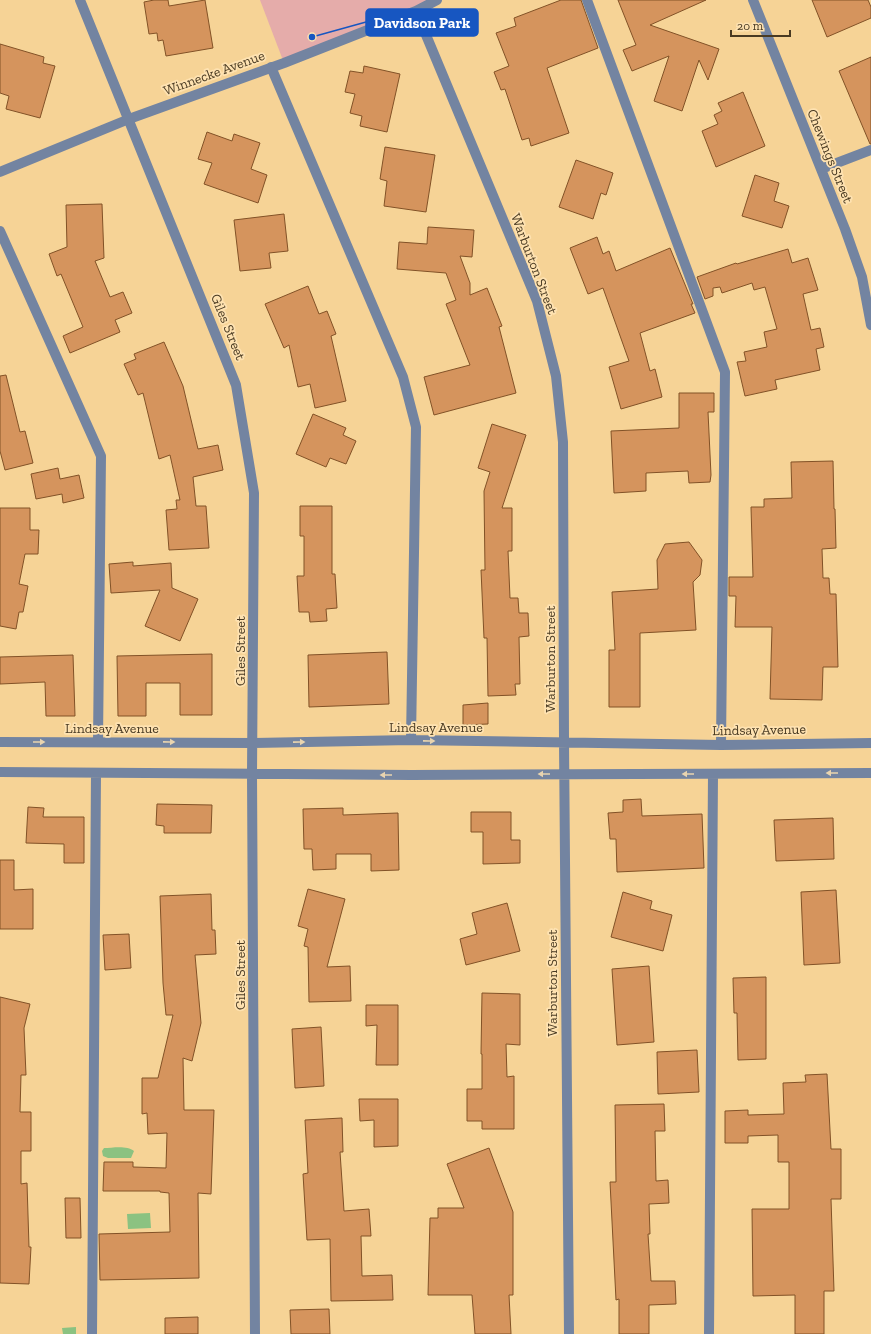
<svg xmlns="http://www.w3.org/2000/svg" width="871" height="1334" viewBox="0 0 871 1334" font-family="'Zilla Slab',serif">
  <rect width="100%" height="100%" fill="#f6d396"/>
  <path fill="#e5acaa" d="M 260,0 L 437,0 L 284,63 Z"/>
  <path fill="#8bc281" d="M 104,1148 C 112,1148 127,1145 134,1151 L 131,1158 L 108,1158 L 103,1156 L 102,1151 Z
    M 150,1213 L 151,1228 L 128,1229 L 127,1214 Z
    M 76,1327 L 76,1334 L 63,1334 L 62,1328 Z"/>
  <path fill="#d5945d" stroke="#825227" d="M 154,0 L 168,0 L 169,6 L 205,0 L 213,48 L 166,56 L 163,40 L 158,41 L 157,33 L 149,34 L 144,2 Z
    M 561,0 L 581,0 L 598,48 L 547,68 L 569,133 L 531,146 L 529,138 L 522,140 L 505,89 L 501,90 L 494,72 L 509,66 L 496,33 L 516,26 L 514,18 Z
    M 618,0 L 706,0 L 650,25 L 719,49 L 708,80 L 699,60 L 682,111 L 654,101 L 669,56 L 632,71 L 623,50 L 636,45 Z
    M 812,0 L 868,0 L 871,7 L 871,18 L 827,37 Z
    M 0,44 L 44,57 L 43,63 L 55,66 L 40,118 L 6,109 L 9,96 L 0,93 Z
    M 871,57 L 871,144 L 870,144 L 839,71 Z
    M 364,66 L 400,74 L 387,132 L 360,126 L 362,116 L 350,113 L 355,94 L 345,92 L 350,71 L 363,73 Z
    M 743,92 L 765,146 L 716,167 L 702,131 L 718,124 L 714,115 L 722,111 L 718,103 Z
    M 207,132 L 232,141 L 234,134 L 260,143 L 251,169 L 267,175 L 258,203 L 204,184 L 212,163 L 198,159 Z
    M 385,147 L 435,155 L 426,212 L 384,206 L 387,181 L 380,179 Z
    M 576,160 L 613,173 L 606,195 L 601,193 L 593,219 L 559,207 Z
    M 755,175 L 779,183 L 774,201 L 789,206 L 782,228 L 742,216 Z
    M 102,204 L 104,258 L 95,261 L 110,297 L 123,292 L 132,313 L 115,320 L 120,332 L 70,353 L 63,336 L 83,327 L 61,274 L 57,276 L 49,254 L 67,247 L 66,205 Z
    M 284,214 L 288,251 L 269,253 L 271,268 L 240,271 L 234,220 Z
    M 428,227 L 474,230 L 472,257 L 460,256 L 470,283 L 470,295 L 487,288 L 502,326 L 499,327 L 516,393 L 434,415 L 424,377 L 470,365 L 446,304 L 456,300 L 446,273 L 397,269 L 399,242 L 427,244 Z
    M 597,237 L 603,254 L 609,251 L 616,271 L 670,248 L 693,304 L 691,304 L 695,313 L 640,333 L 650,371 L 655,369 L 662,397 L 621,409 L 609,367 L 629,361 L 603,288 L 588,294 L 570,248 Z
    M 788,249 L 792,263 L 808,258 L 818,290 L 803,294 L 811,330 L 820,328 L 824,347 L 816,349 L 820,370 L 775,380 L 777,389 L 745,396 L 737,362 L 746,361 L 744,352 L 767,347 L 764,332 L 777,329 L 765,287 L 754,290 L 752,283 L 722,293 L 720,287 L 713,288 L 713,296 L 705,299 L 697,277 L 736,263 L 737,264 Z
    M 308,286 L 319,314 L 327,311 L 336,334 L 331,336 L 346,401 L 315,408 L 310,384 L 298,387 L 289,345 L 284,348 L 265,304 Z
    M 164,342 L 183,386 L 198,449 L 218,445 L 223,470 L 193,477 L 196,506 L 206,506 L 209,548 L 169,550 L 166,510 L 177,509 L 176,500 L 180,500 L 170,455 L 159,459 L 143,393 L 138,395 L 124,364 L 136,359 L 134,354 Z
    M 6,375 L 20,432 L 25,431 L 33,463 L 5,470 L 0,451 L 0,376 Z
    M 679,393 L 714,393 L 714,412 L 708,412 L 711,475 L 710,482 L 689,483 L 688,471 L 646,473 L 646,491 L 614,493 L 611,431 L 679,428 Z
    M 313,414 L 346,428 L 343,435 L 356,441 L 346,464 L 330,458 L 326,467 L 296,454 Z
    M 492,424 L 526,435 L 502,508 L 512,508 L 512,551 L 508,551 L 510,598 L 518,598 L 519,613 L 528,613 L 529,636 L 519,637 L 520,684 L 515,684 L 516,695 L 488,696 L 487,638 L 484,638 L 481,570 L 485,570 L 484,491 L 490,472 L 478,468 Z
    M 833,461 L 834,509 L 835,509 L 836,548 L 822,549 L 823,578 L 829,578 L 830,594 L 836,594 L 838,667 L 823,667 L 822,700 L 770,699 L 772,627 L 735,627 L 736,596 L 729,596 L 729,577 L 753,577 L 751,507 L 764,507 L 764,499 L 792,498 L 791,462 Z
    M 58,468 L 60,479 L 79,475 L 84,498 L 63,503 L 62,494 L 36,499 L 31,474 Z
    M 300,506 L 332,506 L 332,574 L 335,574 L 337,608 L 326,609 L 327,621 L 310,622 L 309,612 L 299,612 L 297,576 L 304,576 L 304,536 L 300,536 Z
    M 0,508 L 30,508 L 30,530 L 39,530 L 38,554 L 25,554 L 19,584 L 28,586 L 23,612 L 19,612 L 16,629 L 0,626 Z
    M 689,542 L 702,560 L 700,575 L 693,582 L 696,630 L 640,633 L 640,707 L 609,707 L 609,650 L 615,650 L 612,592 L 658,589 L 657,560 L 665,544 Z
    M 133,562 L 133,566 L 171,563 L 172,588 L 198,599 L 180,641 L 145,626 L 160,590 L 111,593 L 109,564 Z
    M 387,652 L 389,704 L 309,707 L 308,655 Z
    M 212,654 L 212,715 L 180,715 L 180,683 L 146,683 L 146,716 L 118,716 L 117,656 Z
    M 73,655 L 75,716 L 46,716 L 45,682 L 0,684 L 0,657 Z
    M 488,703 L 488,724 L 463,725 L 463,705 Z
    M 641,799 L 642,816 L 702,814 L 704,868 L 617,872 L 616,839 L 610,839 L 608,813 L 623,812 L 623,800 Z
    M 157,804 L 212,805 L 211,833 L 164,833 L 164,826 L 156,825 Z
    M 28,807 L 44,808 L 43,817 L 84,817 L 84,863 L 64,863 L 64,844 L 26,843 Z
    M 343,808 L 343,815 L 398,813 L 399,870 L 371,871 L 371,854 L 336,854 L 336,869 L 313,870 L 312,849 L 304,849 L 303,809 Z
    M 471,812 L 511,812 L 511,840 L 520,840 L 520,863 L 483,864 L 483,832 L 471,832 Z
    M 833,818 L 834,859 L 776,861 L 774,820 Z
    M 0,860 L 14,860 L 14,890 L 33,889 L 33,929 L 0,929 Z
    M 308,889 L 345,899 L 327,967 L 350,966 L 351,1001 L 309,1002 L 308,947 L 304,946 L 308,929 L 298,926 Z
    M 836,890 L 840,963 L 804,965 L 801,892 Z
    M 623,892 L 652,901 L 650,909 L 672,915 L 663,951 L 611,937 Z
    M 211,894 L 212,930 L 215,930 L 216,954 L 195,955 L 201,1023 L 192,1061 L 183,1058 L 184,1110 L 214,1110 L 211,1194 L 198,1193 L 199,1278 L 100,1280 L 99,1234 L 170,1232 L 169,1193 L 160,1192 L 160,1191 L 103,1191 L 104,1162 L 133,1162 L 133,1167 L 166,1168 L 167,1133 L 148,1134 L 147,1113 L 142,1114 L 142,1078 L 158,1078 L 173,1015 L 166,1015 L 163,983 L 160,896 Z
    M 507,903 L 520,951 L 466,965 L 460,939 L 477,934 L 472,913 Z
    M 129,934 L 131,968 L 105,970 L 103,935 Z
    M 649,966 L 654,1042 L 617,1045 L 612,969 Z
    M 766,977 L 766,1059 L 738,1060 L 737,1013 L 734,1013 L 733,978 Z
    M 482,993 L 520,994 L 520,1045 L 506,1044 L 507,1077 L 514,1076 L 514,1129 L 482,1129 L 482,1121 L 467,1121 L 467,1089 L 482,1089 L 482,1054 L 481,1054 Z
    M 0,997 L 30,1004 L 24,1028 L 26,1075 L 21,1075 L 20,1112 L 31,1112 L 31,1151 L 21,1151 L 21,1184 L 27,1183 L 29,1247 L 31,1247 L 29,1284 L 0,1283 Z
    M 366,1005 L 398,1005 L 398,1065 L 376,1065 L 377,1025 L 366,1026 Z
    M 321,1027 L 324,1086 L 295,1088 L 292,1029 Z
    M 697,1050 L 699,1092 L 658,1094 L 657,1052 Z
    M 827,1074 L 831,1149 L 841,1149 L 841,1199 L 831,1199 L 834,1291 L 824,1291 L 824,1334 L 795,1334 L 795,1295 L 753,1296 L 752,1209 L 789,1209 L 789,1162 L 778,1162 L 778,1135 L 748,1136 L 748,1143 L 725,1143 L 725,1111 L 748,1110 L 748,1115 L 784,1114 L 783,1083 L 806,1082 L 805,1075 Z
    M 359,1099 L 398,1099 L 398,1146 L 374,1147 L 374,1120 L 360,1121 Z
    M 664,1104 L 665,1131 L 655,1131 L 656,1181 L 668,1180 L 669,1203 L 649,1204 L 650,1234 L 648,1234 L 651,1281 L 675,1281 L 676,1304 L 649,1305 L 649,1334 L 619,1334 L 619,1299 L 616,1300 L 610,1182 L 616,1182 L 615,1105 Z
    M 342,1118 L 343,1152 L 340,1152 L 344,1211 L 369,1209 L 371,1236 L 361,1236 L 362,1276 L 392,1275 L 393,1300 L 331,1301 L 330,1239 L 307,1240 L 303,1174 L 308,1173 L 305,1120 Z
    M 489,1148 L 513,1212 L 513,1295 L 509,1295 L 511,1334 L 475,1334 L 472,1295 L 428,1295 L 430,1218 L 438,1218 L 438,1208 L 464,1208 L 447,1164 Z
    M 65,1198 L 80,1198 L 81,1238 L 66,1238 Z
    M 329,1309 L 330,1334 L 291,1334 L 290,1310 Z
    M 198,1317 L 198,1334 L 165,1334 L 165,1318 Z"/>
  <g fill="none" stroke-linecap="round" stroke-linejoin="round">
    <path stroke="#7384a1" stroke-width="10" d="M 80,0 L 236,385 L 254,493 L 252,774 L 255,1334
      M 587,0 L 725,372 L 721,745
      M 753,0 L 845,229 L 862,277 L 871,325
      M 416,11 L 537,301 L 556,376 L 563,442 L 564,742 L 569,1334
      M 271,67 L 403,377 L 416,427 L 411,740
      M 821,169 L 871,150
      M 0,172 L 129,119 L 284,63 L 416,11 L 437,0
      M 0,231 L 101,456 L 98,742
      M 0,742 L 254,743 L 411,740 L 721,745 L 871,743
      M 0,772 L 411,775 L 871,773
      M 92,1334 L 96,773
      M 709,1334 L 713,774"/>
  </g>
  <defs><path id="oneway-solid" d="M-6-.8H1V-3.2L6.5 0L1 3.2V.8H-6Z"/></defs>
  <g fill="#e9d4af">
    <use href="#oneway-solid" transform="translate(429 741) rotate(1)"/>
    <use href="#oneway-solid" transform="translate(39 742)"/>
    <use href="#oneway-solid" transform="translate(169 742) rotate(1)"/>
    <use href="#oneway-solid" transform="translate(299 742) rotate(-1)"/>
    <use href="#oneway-solid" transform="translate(832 773) rotate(180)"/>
    <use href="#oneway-solid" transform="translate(544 774) rotate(180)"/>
    <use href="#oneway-solid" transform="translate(688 774) rotate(180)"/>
    <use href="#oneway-solid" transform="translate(386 775) rotate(-180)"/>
  </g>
  <g text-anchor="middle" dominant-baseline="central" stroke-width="3.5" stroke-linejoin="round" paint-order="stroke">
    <g font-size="14" fill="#493a22" stroke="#fee2b1">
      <text transform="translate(214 73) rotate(-20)">Winnecke Avenue</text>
      <text transform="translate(830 156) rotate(68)">Chewings Street</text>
      <text transform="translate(534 264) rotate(69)">Warburton Street</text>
      <text transform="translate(228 327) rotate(68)">Giles Street</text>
      <text transform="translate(240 651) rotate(-90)">Giles Street</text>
      <text transform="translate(550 659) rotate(-90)">Warburton Street</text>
      <text x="436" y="727">Lindsay Avenue</text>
      <text x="112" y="728">Lindsay Avenue</text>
      <text transform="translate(759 730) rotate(-1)">Lindsay Avenue</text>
      <text transform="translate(240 975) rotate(-90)">Giles Street</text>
      <text transform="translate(552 983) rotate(-90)">Warburton Street</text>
    </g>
  </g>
  <path fill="none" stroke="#1756c1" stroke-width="1.5" d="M312 37L366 22"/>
  <circle fill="#1756c1" stroke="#fee2b1" stroke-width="1.5" cx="312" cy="37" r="4"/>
  <rect fill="#1756c1" stroke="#1756c1" stroke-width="1.5" x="366" y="9" width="112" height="27" rx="4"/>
  <g font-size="15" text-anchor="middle" font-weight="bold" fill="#fff">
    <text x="422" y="28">Davidson Park</text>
  </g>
  <path d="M731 30v6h59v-6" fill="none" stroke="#493a22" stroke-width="2"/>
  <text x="737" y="30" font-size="12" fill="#493a22" stroke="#fee2b1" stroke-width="3" paint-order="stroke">20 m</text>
</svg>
